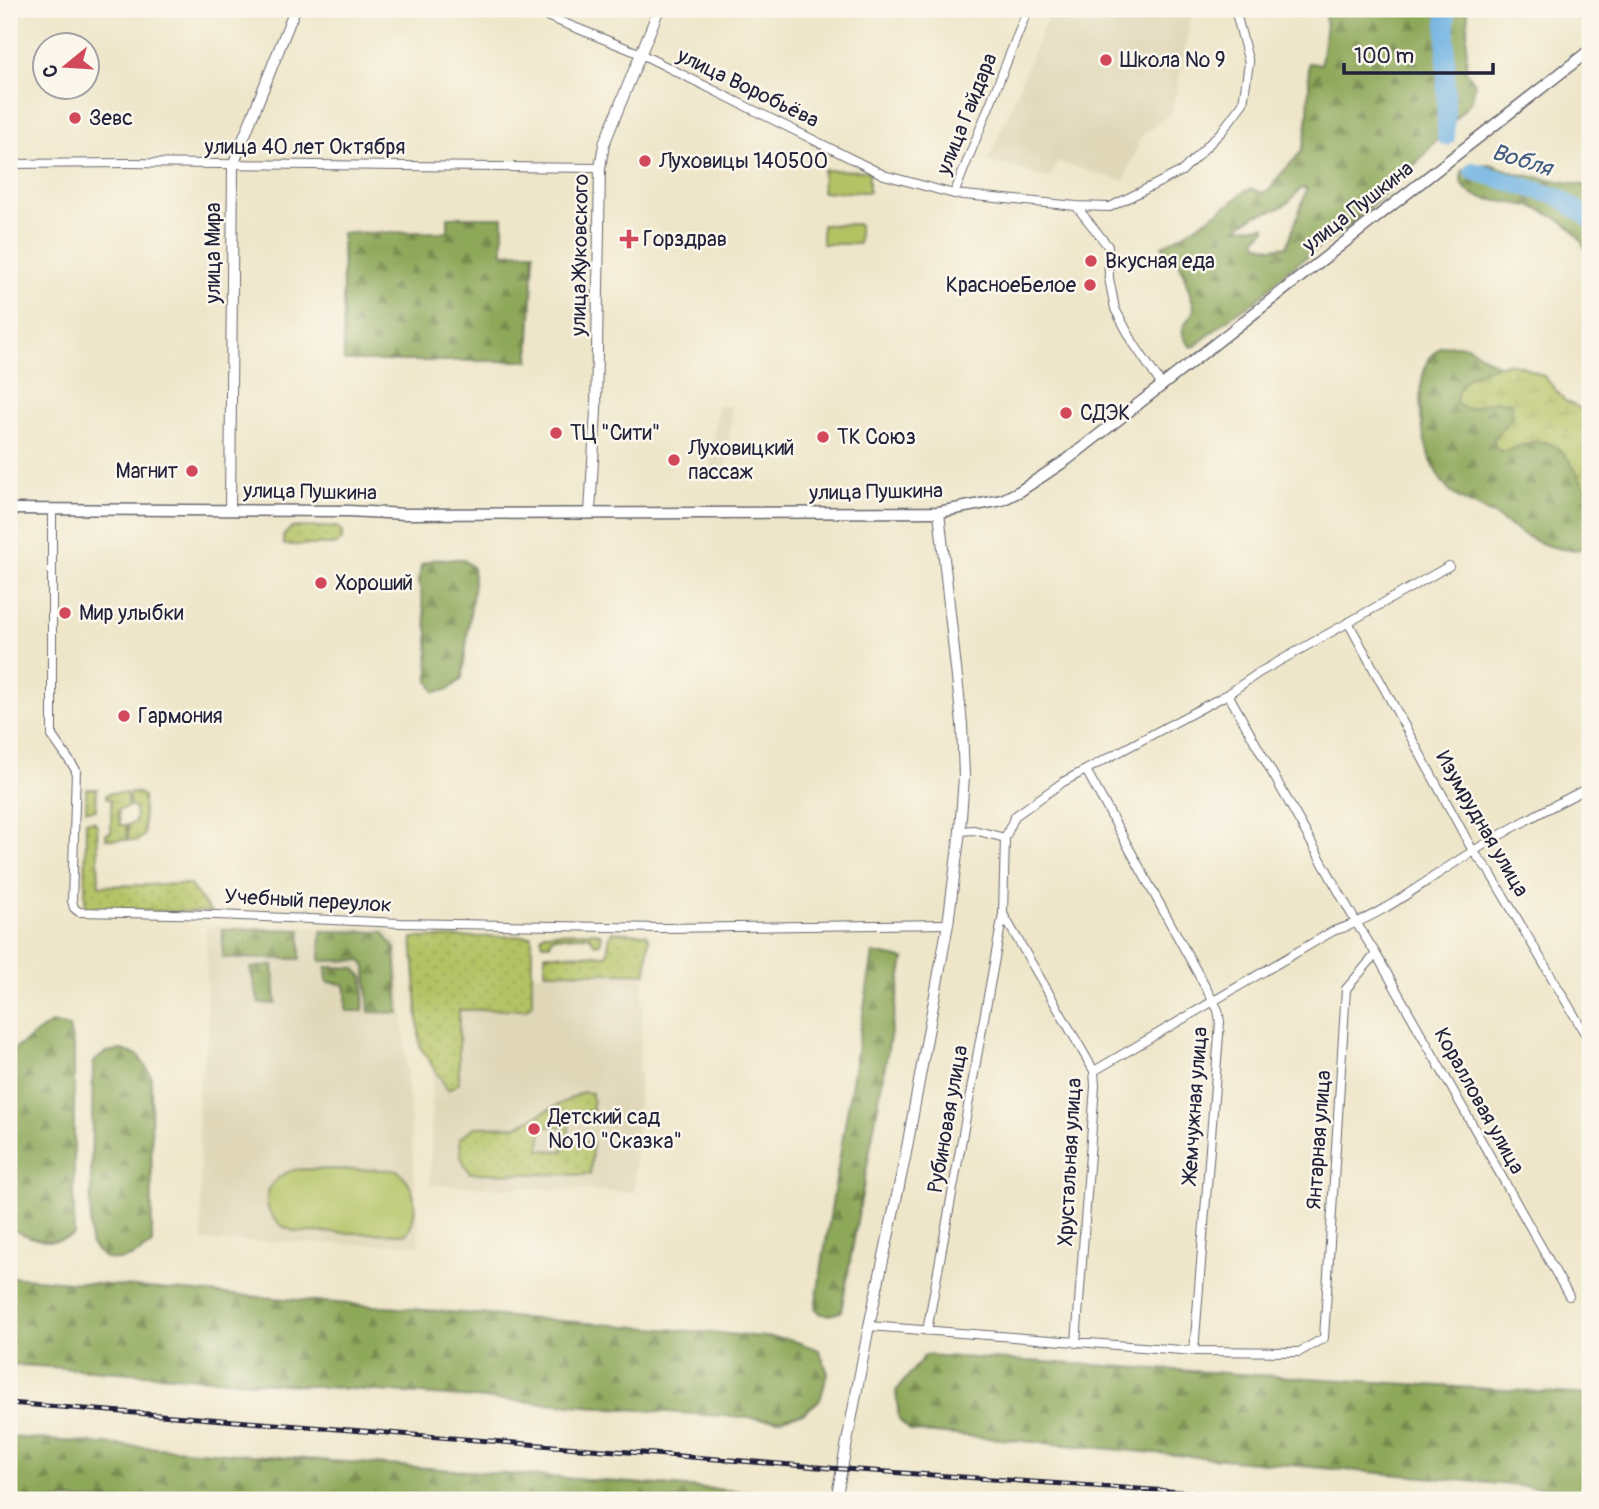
<svg xmlns="http://www.w3.org/2000/svg" width="1599" height="1509" viewBox="0 0 1599 1509" font-family="Pangolin,sans-serif">
  <defs>
    <pattern id="grass-dots" width="8" height="8" patternUnits="userSpaceOnUse" patternTransform="scale(1.75)"><rect width="8" height="8" fill="#b3c264"/><path d="M2 2h.1M6 6h.1" fill="none" stroke="#9aa658" stroke-width="1.8" stroke-linecap="round"/></pattern>
    <pattern id="forest-firs" width="22" height="20" patternUnits="userSpaceOnUse" patternTransform="scale(1.75)"><rect width="22" height="20" fill="#8ea85a"/><path d="M5 1l3.5 6h-7zM16 11l3.5 6h-7z" fill="#74884c"/></pattern>
    <pattern id="wetland-marsh" width="20" height="14" patternUnits="userSpaceOnUse" patternTransform="scale(1.75)"><rect width="20" height="14" fill="#b3c264"/><path d="M1 5h8M5 5V1M11 12h8M15 12V8" fill="none" stroke="#9aa658"/></pattern>
  </defs>
  <rect width="100%" height="100%" fill="#fbf7ec"/>
  <filter id="ink" filterUnits="userSpaceOnUse"><feTurbulence type="fractalNoise" baseFrequency=".0143" numOctaves="2"/><feDisplacementMap in="SourceGraphic" scale="14" xChannelSelector="R" yChannelSelector="G"/><feConvolveMatrix kernelMatrix="1 2 1 2 8 2 1 2 1" color-interpolation-filters="sRGB"/></filter>
  <filter id="wash" filterUnits="userSpaceOnUse"><feTurbulence type="fractalNoise" baseFrequency=".00686" numOctaves="4" result="noise"/><feDisplacementMap in="SourceGraphic" scale="28" xChannelSelector="R" yChannelSelector="G"/><feGaussianBlur stdDeviation="1.57" result="paint"/><feColorMatrix in="noise" values="0 0 0 0 0 0 0 0 0 0 0 0 0 0 0 0 0 1.4 0 .05"/><feComposite in="paint" operator="in"/></filter>
  <g filter="url(#wash)">
    <rect width="100%" height="100%" fill="#eee6c9"/>
    <path fill="#dfd7b7" d="M 1051,9 L 1193,9 L 1172,112 L 1141,137 L 1124,181 L 1057,162 L 1051,179 L 988,161 Z
      M 717,405 L 732,407 L 726,469 L 711,469 Z
      M 211,926 L 386,928 L 398,942 L 419,1245 L 202,1241 L 198,1093 L 208,1035 L 206,930 Z
      M 435,971 L 644,976 L 634,1192 L 430,1185 Z"/>
    <path fill="url(#grass-dots)" stroke="#6a7250" stroke-width="2" d="M 292,527 L 337,527 L 342,532 L 342,540 L 334,545 L 284,545 L 283,536 Z
      M 86,789 L 97,789 L 96,810 L 86,810 Z
      M 110,793 L 126,793 L 128,807 L 118,810 L 120,825 L 126,825 L 127,840 L 106,839 L 106,834 L 111,832 L 111,800 L 106,798 L 106,795 Z
      M 129,793 L 139,793 L 143,796 L 144,835 L 137,841 L 128,840 L 128,825 L 134,823 L 136,815 L 134,807 L 129,805 Z
      M 86,821 L 94,821 L 97,825 L 99,886 L 189,884 L 211,912 L 88,910 L 85,907 Z
      M 597,932 L 602,936 L 600,943 L 595,944 L 589,936 L 552,937 L 550,944 L 543,944 L 541,937 L 544,933 Z
      M 612,932 L 646,934 L 649,939 L 646,974 L 545,972 L 545,954 L 607,955 L 610,934 Z
      M 532,936 L 532,1004 L 526,1009 L 459,1010 L 459,1083 L 448,1090 L 420,1047 L 412,938 Z
      M 583,1092 L 592,1093 L 593,1112 L 569,1113 L 569,1136 L 564,1136 L 564,1127 L 542,1127 L 540,1150 L 563,1151 L 564,1142 L 593,1142 L 590,1175 L 470,1173 L 461,1157 L 460,1138 L 474,1127 L 517,1126 Z"/>
    <path fill="url(#forest-firs)" stroke="#58654a" stroke-width="2" fill-rule="evenodd" d="M 1324,9 L 1468,9 L 1466,71 L 1475,84 L 1472,100 L 1405,176 L 1347,228 L 1288,270 L 1255,302 L 1237,312 L 1195,346 L 1191,347 C 1171,327 1193,320 1194,308 C 1194,304 1180,263 1178,260 C 1173,255 1167,252 1162,246 L 1192,229 L 1231,203 L 1245,191 L 1252,189 L 1262,193 L 1271,189 C 1277,173 1293,165 1301,151 C 1309,135 1310,82 1308,63 L 1321,64 L 1326,23 ZM 1301,188 L 1307,189 L 1287,246 L 1271,248 L 1258,244 L 1256,239 L 1266,229 L 1265,226 L 1237,228 L 1256,215 L 1277,209 L 1288,203 Z
      M 1490,164 L 1518,174 L 1590,186 L 1590,262 C 1583,238 1572,225 1549,214 C 1543,211 1535,207 1529,206 C 1510,201 1449,202 1463,170 L 1476,165 Z
      M 448,217 L 503,217 L 503,253 L 534,252 L 529,361 L 344,361 L 342,233 L 448,232 Z
      M 1453,345 L 1467,346 L 1536,389 L 1590,435 L 1590,545 L 1587,548 C 1552,556 1523,535 1495,516 C 1482,507 1464,503 1452,493 C 1423,467 1412,399 1427,363 C 1429,357 1436,352 1440,347 Z
      M 434,559 L 463,559 L 473,568 L 474,583 L 462,679 L 448,690 L 435,692 L 429,682 L 428,634 L 419,581 L 421,565 Z
      M 222,929 L 301,930 L 300,959 L 223,958 Z
      M 321,931 L 383,932 L 395,949 L 399,1013 L 369,1012 L 366,967 L 361,960 L 320,961 Z
      M 873,953 L 904,959 L 841,1312 L 830,1315 L 821,1314 L 815,1308 Z
      M 273,965 L 276,1004 L 259,1003 L 250,968 Z
      M 326,967 L 354,968 L 364,978 L 363,1011 L 346,1011 L 346,990 L 344,984 L 327,982 Z
      M 51,1023 L 69,1027 L 74,1050 L 74,1235 C 48,1247 33,1239 9,1228 L 9,1053 Z
      M 122,1050 L 138,1055 L 151,1075 L 152,1244 C 131,1261 107,1270 90,1243 L 93,1063 L 106,1052 Z
      M 9,1277 L 789,1339 L 819,1350 L 828,1373 L 820,1400 L 804,1413 L 777,1420 L 9,1364 Z
      M 925,1355 L 1590,1395 L 1590,1492 L 911,1431 L 899,1420 L 896,1391 Z
      M 9,1437 L 781,1494 L 787,1500 L 9,1500 Z"/>
    <path fill="url(#wetland-marsh)" stroke="#6a7250" stroke-width="2" d="M 1507,363 L 1522,366 L 1544,376 L 1565,401 L 1590,413 L 1590,495 C 1575,474 1565,436 1532,442 C 1521,444 1512,451 1500,451 L 1495,446 L 1494,438 L 1512,418 L 1511,402 L 1494,401 L 1468,409 L 1457,405 C 1452,376 1485,370 1507,363 Z"/>
    <path fill="#b3c264" stroke="#6a7250" stroke-width="2" d="M 823,170 L 869,171 L 869,192 L 822,192 Z
      M 859,224 L 859,244 L 822,244 L 822,225 Z
      M 299,1169 L 397,1170 C 417,1185 420,1214 406,1234 L 297,1232 C 256,1222 257,1176 299,1169 Z"/>
    <g fill="none" stroke-linecap="round" stroke-linejoin="round">
      <path stroke="#6cb0e2" stroke-width="18" d="M 1446,137 L 1446,9
        M 1473,171 L 1559,197 L 1590,219"/>
    </g>
  </g>
  <g filter="url(#ink)">
    <g fill="none" stroke-linecap="round" stroke-linejoin="round">
      <g stroke="#69676d" stroke-width="10">
        <path id="minor" d="M 529,9 L 641,54 L 884,175 L 954,194 L 1076,206 L 1110,207 L 1182,171 L 1222,131 L 1243,103 L 1249,63 L 1235,9
          M 9,164 L 127,163 L 600,168
          M 954,194 L 1028,9
          M 1076,206 L 1108,246 L 1109,278 L 1115,309 L 1134,344 L 1161,384
          M 52,509 L 52,736 L 76,770 L 72,901 L 74,908 L 79,912 L 217,915 L 401,923 L 662,928 L 948,924
          M 1348,622 L 1473,851 L 1489,871 L 1590,1042
          M 1228,694 L 1357,924 L 1376,954 L 1569,1296
          M 1086,770 L 1218,1010 L 1220,1022 L 1194,1351
          M 960,831 L 974,830 L 1005,838
          M 1094,1071 L 1333,931 C 1379,918 1419,885 1459,860 C 1501,833 1546,809 1590,787
          M 869,1326 L 1194,1351 L 1299,1352 L 1324,1338 L 1346,989 L 1376,954
          M 927,1331 L 1003,914
          M 1076,1343 L 1095,1086 L 1094,1071 L 1003,914 L 1005,838 L 1015,816 L 1063,782 L 1228,694 L 1260,672 L 1449,566"/>
      </g>
      <g stroke="#69676d" stroke-width="12">
        <path id="tertiary" d="M 230,510 L 233,165 L 295,9
          M 590,512 L 596,410 L 600,168 L 604,144 L 659,9
          M 836,1500 L 869,1326 L 905,1158 L 948,924 L 960,831 L 964,777 L 962,724 L 939,512"/>
      </g>
      <g stroke="#69676d" stroke-width="13">
        <path id="secondary" d="M 9,509 L 348,511 L 405,514 L 939,512 L 1002,500 L 1020,491 L 1068,459 L 1590,50"/>
      </g>
      <use href="#minor" stroke="#fff" stroke-width="8"/>
      <use href="#tertiary" stroke="#fff" stroke-width="10"/>
      <use href="#secondary" stroke="#fff" stroke-width="10"/>
      <g stroke="#22223b" stroke-width="5">
        <path id="rail" d="M 9,1403 L 843,1469 L 1302,1500"/>
      </g>
      <use href="#rail" stroke="#fbf7ec" stroke-width="2.5" stroke-dasharray="8" stroke-linecap="butt"/>
    </g>
  </g>
  <g fill="#d1495b" stroke="#fbf7ec" stroke-width="2.5">
    <circle cx="1106" cy="60" r="7"/>
    <circle cx="75" cy="118" r="7"/>
    <circle cx="645" cy="161" r="7"/>
    <path d="M625.5 228.5h7v7h7v7h-7v7h-7v-7h-7v-7h7z"/>
    <circle cx="1091" cy="261" r="7"/>
    <circle cx="1090" cy="285" r="7"/>
    <circle cx="1066" cy="413" r="7"/>
    <circle cx="556" cy="433" r="7"/>
    <circle cx="823" cy="437" r="7"/>
    <circle cx="674" cy="460" r="7"/>
    <circle cx="192" cy="471" r="7"/>
    <circle cx="321" cy="583" r="7"/>
    <circle cx="65" cy="613" r="7"/>
    <circle cx="124" cy="716" r="7"/>
    <circle cx="534" cy="1129" r="7"/>
  </g>
  <g text-anchor="middle" dominant-baseline="central" stroke-width="5" stroke-linejoin="round" paint-order="stroke">
    <g font-size="21" fill="#22223b" stroke="#fbf7ec" text-anchor="start">
      <text x="1120" y="60">Школа № 9</text>
      <text x="89" y="118">Зевс</text>
      <text x="659" y="161">Луховицы 140500</text>
      <text x="643" y="239">Горздрав</text>
      <text x="1105" y="261">Вкусная еда</text>
      <text x="1076" y="285" text-anchor="end">КрасноeБелое</text>
      <text x="1080" y="413">СДЭК</text>
      <text x="570" y="433">ТЦ "Сити"</text>
      <text x="837" y="437">ТК Союз</text>
      <text x="688" y="448">Луховицкий<tspan x="688" dy="24">пассаж</tspan></text>
      <text x="178" y="471" text-anchor="end">Магнит</text>
      <text x="335" y="583">Хороший</text>
      <text x="79" y="613">Мир улыбки</text>
      <text x="138" y="716">Гармония</text>
      <text x="548" y="1117">Детский сад<tspan x="548" dy="24">№10 "Сказка"</tspan></text>
    </g>
    <g font-size="21" fill="#22223b" stroke="#fbf7ec">
      <text transform="translate(748 88) rotate(26)">улица Воробьёва</text>
      <text transform="translate(967 114) rotate(-68)">улица Гайдара</text>
      <text x="305" y="147">улица 40 лет Октября</text>
      <text transform="translate(1358 207) rotate(-38)">улица Пушкина</text>
      <text transform="translate(213 253) rotate(-90)">улица Мира</text>
      <text transform="translate(580 255) rotate(-89)">улица Жуковского</text>
      <text transform="translate(310 492) rotate(1)">улица Пушкина</text>
      <text transform="translate(876 492) rotate(-1)">улица Пушкина</text>
      <text transform="translate(1482 824) rotate(60)">Изумрудная улица</text>
      <text transform="translate(308 901) rotate(3)">Учебный переулок</text>
      <text transform="translate(1479 1101) rotate(61)">Коралловая улица</text>
      <text transform="translate(1195 1105) rotate(-86)">Жемчужная улица</text>
      <text transform="translate(948 1119) rotate(-80)">Рубиновая улица</text>
      <text transform="translate(1319 1140) rotate(-86)">Янтарная улица</text>
      <text transform="translate(1070 1162) rotate(-87)">Хрустальная улица</text>
    </g>
    <g font-size="23" font-style="italic" fill="#405b7e" stroke="#fbf7ec">
      <text transform="translate(1522 160) rotate(17)">Вобля</text>
    </g>
  </g>
  <rect width="1599" height="1509" fill="none" stroke="#fbf7ec" stroke-width="35"/>
  <g transform="translate(66 66) rotate(252)"><circle r="33" fill="#fbf7ec" stroke="#a4a2a5" stroke-width="2"/>
  <path d="M0-5L12 26L0 18L-12 26Z" fill="#d1495b"/>
  <text y="-10" font-size="19" font-weight="bold" text-anchor="middle" fill="#22223b">С</text>
  </g>
  <path d="M1344 63v10h149v-10" fill="none" stroke="#22223b" stroke-width="3.5"/>
  <text x="1354" y="63" font-size="21" fill="#22223b" stroke="#fbf7ec" stroke-width="5" paint-order="stroke">100 m</text>
</svg>
